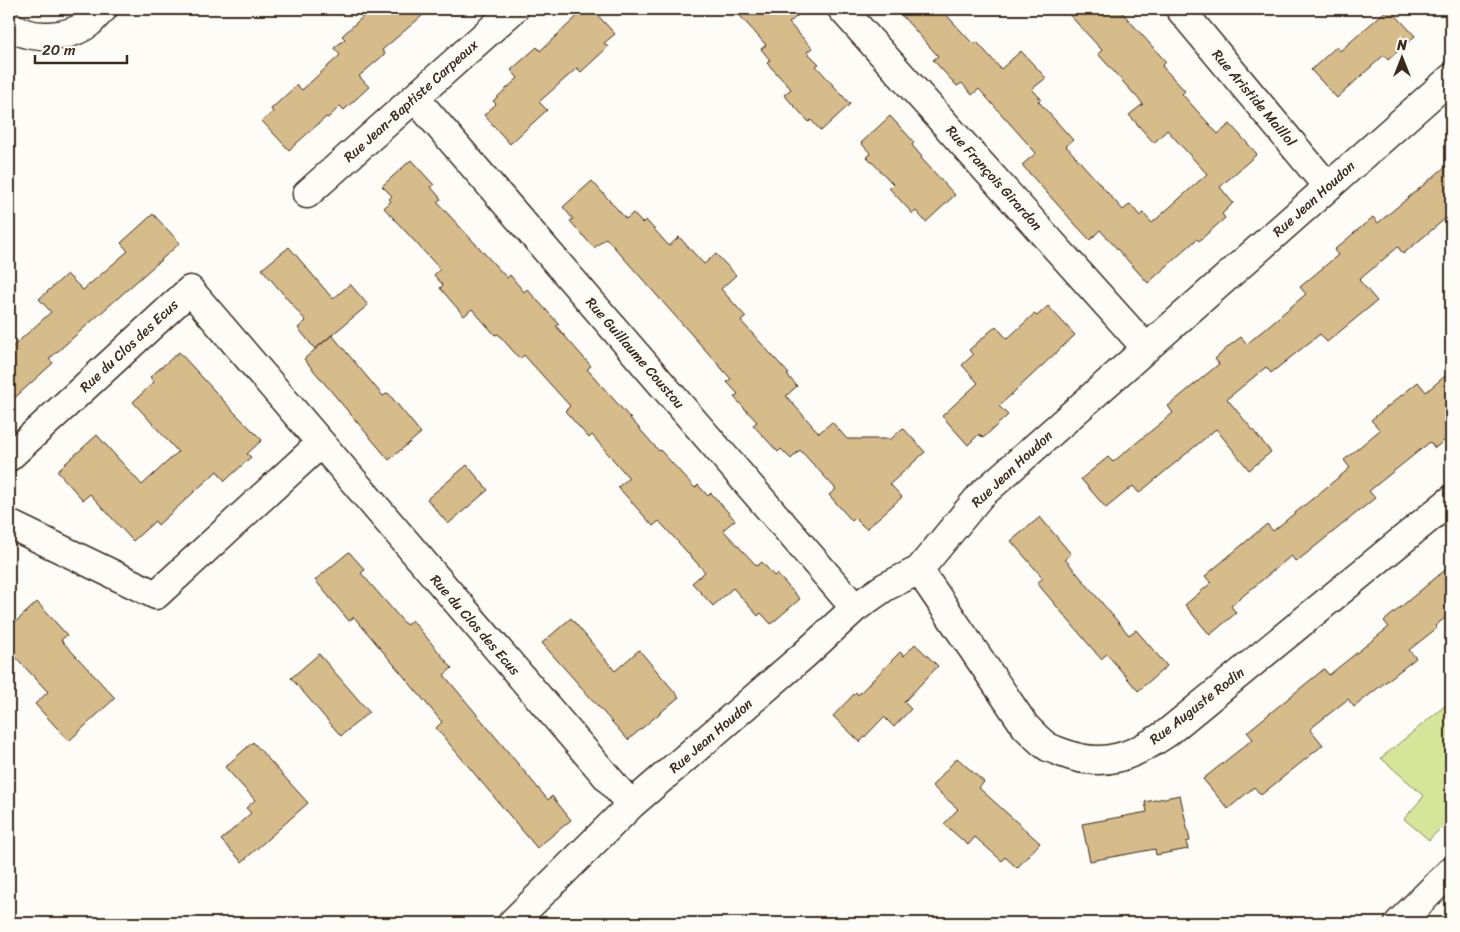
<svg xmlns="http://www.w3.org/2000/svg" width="1460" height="932" viewBox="0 0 1460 932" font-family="Sriracha,sans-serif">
  <rect width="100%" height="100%" fill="#fdfcf7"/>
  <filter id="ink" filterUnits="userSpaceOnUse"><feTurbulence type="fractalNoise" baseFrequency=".02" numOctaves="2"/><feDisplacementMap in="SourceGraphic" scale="10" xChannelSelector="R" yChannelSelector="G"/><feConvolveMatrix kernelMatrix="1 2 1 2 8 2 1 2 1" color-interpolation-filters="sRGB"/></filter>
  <g filter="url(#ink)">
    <path fill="#d5e599" stroke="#88885c" d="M 1451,701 L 1451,818 L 1429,840 L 1404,819 L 1424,796 L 1381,758 Z"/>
    <path fill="#d6bb8b" stroke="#3b2a1e" d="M 371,9 L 430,9 L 382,50 L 385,54 L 359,76 L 369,87 L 344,110 L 340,106 L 328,118 L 326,117 L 289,150 L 262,121 L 273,112 L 271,109 L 297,85 L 302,90 L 340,55 L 334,48 L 345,39 L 342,36 Z
      M 585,9 L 592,9 L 615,34 L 604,43 L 608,47 L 581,72 L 577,68 L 539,102 L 547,110 L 510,144 L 484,115 L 496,104 L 493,101 L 518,78 L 511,70 L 537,47 L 540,51 Z
      M 734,9 L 805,9 L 789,23 L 812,48 L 807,52 L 819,64 L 816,66 L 850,104 L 821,131 L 811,120 L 809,122 L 784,95 L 791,89 L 767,63 L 770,60 L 761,49 L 766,45 Z
      M 896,9 L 941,9 L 973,44 L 977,42 L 1001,69 L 1021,51 L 1046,78 L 1032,89 L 1041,99 L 1038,101 L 1073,140 L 1066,146 L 1123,210 L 1130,204 L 1140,216 L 1143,213 L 1152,223 L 1207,174 L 1167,130 L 1154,143 L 1129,115 L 1143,104 L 1098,54 L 1102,50 L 1064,9 L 1119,9 L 1166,62 L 1162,66 L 1185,91 L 1182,94 L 1218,134 L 1230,124 L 1257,154 L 1220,187 L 1233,203 L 1222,214 L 1225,218 L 1199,241 L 1197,239 L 1148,283 L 1100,230 L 1090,240 L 1074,223 L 1022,165 L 1036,153 L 979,89 L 972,95 L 962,83 L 957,86 L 933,60 L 938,56 Z
      M 1388,9 L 1390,9 L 1415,36 L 1388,60 L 1384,55 L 1337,98 L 1311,70 L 1336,47 L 1340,51 Z
      M 890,116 L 914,142 L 912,145 L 922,157 L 921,158 L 955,195 L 926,222 L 916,211 L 913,214 L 889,188 L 893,184 L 867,157 L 871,154 L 861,143 Z
      M 411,160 L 434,185 L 431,187 L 441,199 L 437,202 L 507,278 L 510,275 L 524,292 L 527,289 L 559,324 L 556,326 L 591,366 L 587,369 L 659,451 L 660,450 L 695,488 L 698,485 L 708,496 L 711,493 L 735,520 L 723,530 L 757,566 L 762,562 L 774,576 L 777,574 L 800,599 L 771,624 L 761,613 L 758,616 L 733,588 L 713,606 L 692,583 L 705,572 L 659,521 L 653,526 L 618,487 L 629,478 L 592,435 L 589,438 L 565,411 L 570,406 L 524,355 L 520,359 L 498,334 L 495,335 L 472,309 L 464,316 L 440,288 L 443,285 L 434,275 L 440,269 L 384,208 L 391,201 L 389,199 L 392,196 L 382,186 Z
      M 1451,162 L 1451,214 L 1403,254 L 1398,247 L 1359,280 L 1377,301 L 1327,342 L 1320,334 L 1271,373 L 1266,367 L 1227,399 L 1271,452 L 1249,470 L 1216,429 L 1139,493 L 1133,486 L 1106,508 L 1081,479 L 1108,457 L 1113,462 L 1173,413 L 1168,406 L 1219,364 L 1215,359 L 1229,346 L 1241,337 L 1247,344 L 1306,294 L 1300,287 L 1338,255 L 1334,250 L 1373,217 L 1378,223 Z
      M 592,181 L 626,219 L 633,213 L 642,223 L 646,220 L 669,246 L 679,237 L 704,264 L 716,254 L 736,275 L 721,289 L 746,317 L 741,321 L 789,374 L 787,375 L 797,386 L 786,396 L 819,433 L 832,422 L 847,439 L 891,439 L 903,428 L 925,452 L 890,484 L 902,497 L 866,529 L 855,518 L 852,521 L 829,495 L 836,489 L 800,450 L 791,459 L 781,449 L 778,452 L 753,425 L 757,422 L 734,397 L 738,394 L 727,382 L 731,379 L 606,238 L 594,248 L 570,221 L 573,219 L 563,207 Z
      M 153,214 L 180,243 L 49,359 L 53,363 L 9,403 L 9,350 L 51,312 L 39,299 L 67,274 L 83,290 L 128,251 L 121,243 Z
      M 289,247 L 333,299 L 350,284 L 368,305 L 315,349 L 298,328 L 306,321 L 262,269 Z
      M 1048,306 L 1075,335 L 999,406 L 1008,415 L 983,438 L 979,434 L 968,445 L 942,416 L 978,383 L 962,365 L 973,355 L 969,350 L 996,326 L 1007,339 L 1034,314 L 1037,316 Z
      M 332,335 L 383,396 L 388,393 L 421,433 L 389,460 L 304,359 Z
      M 179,352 L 234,412 L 262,440 L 247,454 L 251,457 L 225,481 L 217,471 L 158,525 L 155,521 L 133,541 L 90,494 L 83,500 L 57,471 L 97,435 L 142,485 L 178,452 L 133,402 L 154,382 L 150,377 Z
      M 1451,371 L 1451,435 L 1435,448 L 1430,442 L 1369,491 L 1375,498 L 1296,562 L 1291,556 L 1262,580 L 1231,606 L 1236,613 L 1210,635 L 1185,605 L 1211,583 L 1205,576 L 1267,524 L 1273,531 L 1350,468 L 1344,460 L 1380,430 L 1371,420 L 1418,382 L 1426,392 Z
      M 467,465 L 488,490 L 448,524 L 427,499 Z
      M 1040,517 L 1071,554 L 1065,559 L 1129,635 L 1136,630 L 1167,666 L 1138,691 L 1107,654 L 1101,659 L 1037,583 L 1043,578 L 1011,541 Z
      M 349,552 L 365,570 L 361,573 L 406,625 L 412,620 L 452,668 L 444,675 L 548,800 L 552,796 L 571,820 L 537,848 L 436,728 L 442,722 L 354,617 L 349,621 L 315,580 Z
      M 1451,565 L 1451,613 L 1435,626 L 1437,628 L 1409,650 L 1416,658 L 1354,707 L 1348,699 L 1310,729 L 1323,745 L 1261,795 L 1254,787 L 1228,809 L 1203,779 L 1253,739 L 1247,732 L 1324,669 L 1329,675 L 1389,627 L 1384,621 Z
      M 37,602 L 67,635 L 61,640 L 115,698 L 69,741 L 35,704 L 48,692 L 9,650 L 9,628 Z
      M 571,618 L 615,671 L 639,650 L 679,697 L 628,740 L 542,643 Z
      M 915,644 L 938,666 L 904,702 L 911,709 L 894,727 L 884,717 L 860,742 L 833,716 L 856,692 L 858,695 L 900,652 L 904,656 Z
      M 319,654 L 369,712 L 341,736 L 291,678 Z
      M 253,742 L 308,803 L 242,862 L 221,840 L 251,813 L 246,808 L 255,800 L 225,767 Z
      M 957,758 L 984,782 L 979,788 L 1040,843 L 1017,868 L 1005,857 L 1002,861 L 975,837 L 968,845 L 944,824 L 958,809 L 932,786 Z
      M 1180,795 L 1190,841 L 1186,842 L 1188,849 L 1156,855 L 1155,849 L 1090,861 L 1082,824 L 1147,812 L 1145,802 Z"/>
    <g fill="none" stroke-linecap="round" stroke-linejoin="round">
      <g stroke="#3b2a1e" stroke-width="31">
        <path id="minor" d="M 842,9 L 1146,348
          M 1180,9 L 1328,187
          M 9,25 C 30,41 68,39 89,23 C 94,19 98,13 103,9
          M 415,98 L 855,608
          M 307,194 L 514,9
          M 9,457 L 190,290 L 631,805
          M 9,524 L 156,595 L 320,444
          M 919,570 L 1025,726 C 1032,733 1040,742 1048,747 C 1052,749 1058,751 1063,753 C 1104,769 1133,756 1167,733 L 1451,500
          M 512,923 L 631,805 L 803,656 L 855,608 L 885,587 L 919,570 L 980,496 L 1451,78
          M 1399,923 L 1451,871"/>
      </g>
      <use href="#minor" stroke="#fdfcf7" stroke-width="28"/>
    </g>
  </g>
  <g text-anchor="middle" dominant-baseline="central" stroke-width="4" stroke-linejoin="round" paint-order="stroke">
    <g font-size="14" fill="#3b2a1e" stroke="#fdfcf7">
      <text transform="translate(1254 98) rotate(50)">Rue Aristide Maillol</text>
      <text transform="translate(411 101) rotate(-42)">Rue Jean-Baptiste Carpeaux</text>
      <text transform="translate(994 178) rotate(48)">Rue François Girardon</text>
      <text transform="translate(1314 199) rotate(-42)">Rue Jean Houdon</text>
      <text transform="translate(129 346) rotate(-43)">Rue du Clos des Ecus</text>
      <text transform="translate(635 353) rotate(49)">Rue Guillaume Coustou</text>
      <text transform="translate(1012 469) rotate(-43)">Rue Jean Houdon</text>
      <text transform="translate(475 625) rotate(49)">Rue du Clos des Ecus</text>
      <text transform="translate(1197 706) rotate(-38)">Rue Auguste Rodin</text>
      <text transform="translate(711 736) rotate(-41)">Rue Jean Houdon</text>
    </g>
  </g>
  <rect width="1460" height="932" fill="none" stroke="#fdfcf7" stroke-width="30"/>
  <rect x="15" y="15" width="1430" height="902" fill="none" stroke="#3b2a1e" stroke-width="2" filter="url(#ink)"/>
  <g transform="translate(1402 58)" stroke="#fdfcf7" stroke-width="4" paint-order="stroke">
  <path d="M0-4L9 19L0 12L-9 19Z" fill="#3b2a1e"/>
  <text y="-8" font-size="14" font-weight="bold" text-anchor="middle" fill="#3b2a1e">N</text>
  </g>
  <path d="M35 55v8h92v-8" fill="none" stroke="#3b2a1e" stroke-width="2.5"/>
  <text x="42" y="55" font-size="15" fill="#3b2a1e" stroke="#fdfcf7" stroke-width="4" paint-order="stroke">20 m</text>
</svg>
